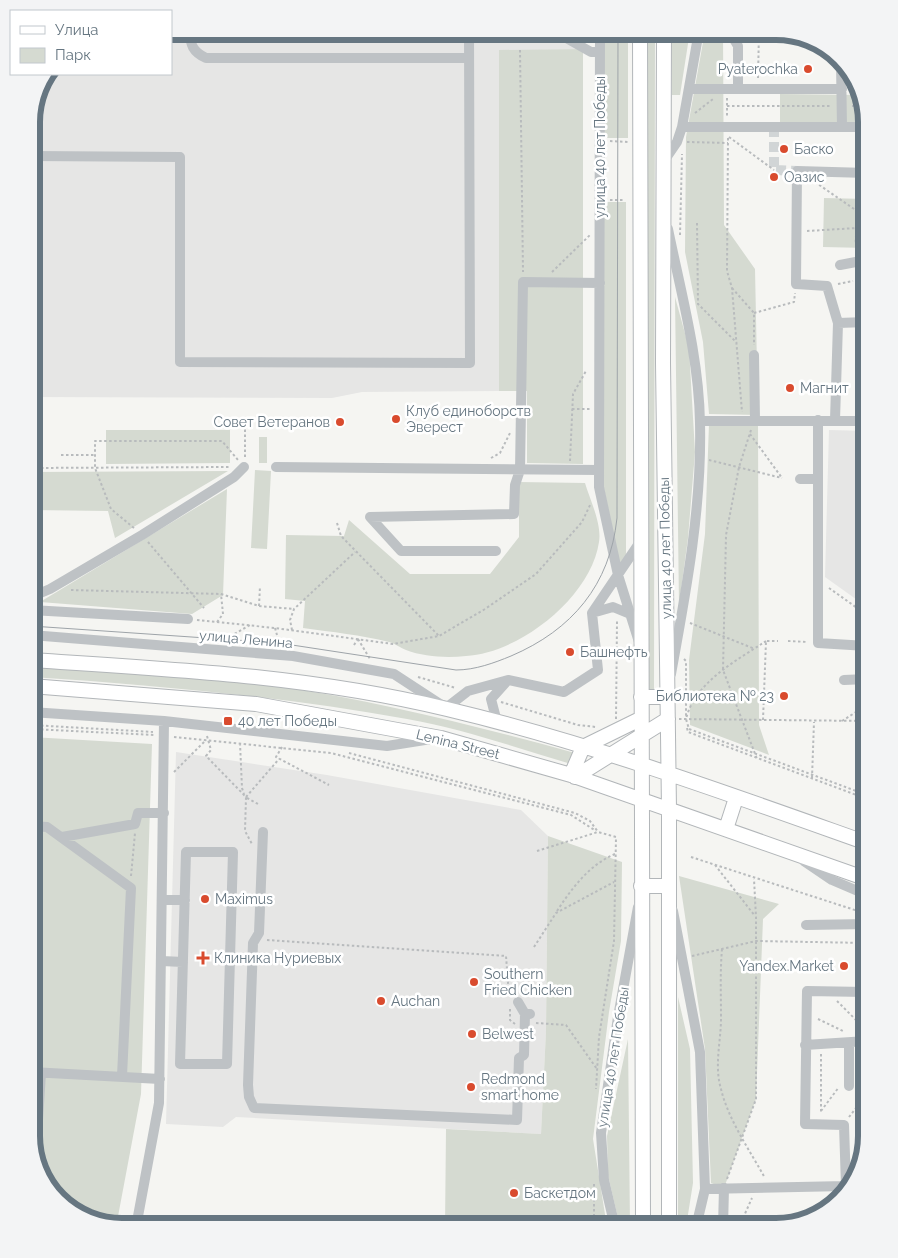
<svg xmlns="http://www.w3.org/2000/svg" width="898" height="1258" viewBox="0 0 898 1258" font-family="Raleway,sans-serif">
  <rect width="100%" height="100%" fill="#f5f5f2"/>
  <path fill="#e6e6e5" d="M 171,31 L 583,31 L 583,49 L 499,51 L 499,391 L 362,392 L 332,398 L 31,397 L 31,116 L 41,81 L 47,74 L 171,74 Z
    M 829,430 L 867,431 L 867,607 L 825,577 Z
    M 176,752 L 327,775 L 521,810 L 548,836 L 546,1031 L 541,1134 L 236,1117 L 223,1127 L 166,1124 Z"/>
  <path fill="#d5dad1" d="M 603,31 L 628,31 L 628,138 L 603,138 Z
    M 648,31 L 655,31 L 654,693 L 648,693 Z
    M 672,31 L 690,31 L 680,95 L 672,95 Z
    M 705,31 L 723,31 L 724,225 L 755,269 L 758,415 L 709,414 L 703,342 L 685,252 L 686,137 Z
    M 583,49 L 583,464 L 527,463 L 527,391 L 499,391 L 499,50 Z
    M 780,94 L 859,95 L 867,123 L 780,123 Z
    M 824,198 L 867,199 L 867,248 L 823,247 Z
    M 604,202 L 626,202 L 626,556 L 620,564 L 604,489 Z
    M 675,297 L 689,348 L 695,452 L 688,538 L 679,605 Z
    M 758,422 L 759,725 L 769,755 L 690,725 L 689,660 L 705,534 L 709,424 Z
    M 230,430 L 230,463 L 106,464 L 106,430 Z
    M 259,437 L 267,437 L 267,463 L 259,463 Z
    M 255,470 L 271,471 L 267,549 L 251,548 Z
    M 228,471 L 115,538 L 108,511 L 31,510 L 31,472 Z
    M 519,482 L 585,483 C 590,500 602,524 599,542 C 591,597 520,653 466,656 C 447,658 424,657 406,650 C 400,648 395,643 389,642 C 361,635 332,632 303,628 L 305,601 L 285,599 L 286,535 L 344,536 L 349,520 L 410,574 L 490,574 L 519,537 Z
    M 227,489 L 223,595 L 192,614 L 40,602 Z
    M 31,667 C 113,671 196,674 276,686 C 378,701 476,726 575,753 L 571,764 C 517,748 463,729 407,719 C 283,697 157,685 31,677 Z
    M 31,737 L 152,744 L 141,1094 L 116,1227 L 76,1214 L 44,1182 L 31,1136 Z
    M 548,836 L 622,862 L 621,941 L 609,1012 L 593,1139 L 607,1227 L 445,1227 L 446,1129 L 541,1134 L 546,1031 Z
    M 679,876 L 779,904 L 763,919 L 756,1099 L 724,1188 L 711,1183 L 705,1049 Z
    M 678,997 L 690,1049 L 693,1183 L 686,1227 L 678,1227 Z
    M 628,1039 L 630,1227 L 620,1227 L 608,1175 L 607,1136 Z"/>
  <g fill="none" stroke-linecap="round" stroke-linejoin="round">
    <path stroke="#d1d5d6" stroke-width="10" stroke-dasharray="10 5" stroke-linecap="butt" d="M 774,127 L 774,170 L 797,171"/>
    <g stroke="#b2b6b9" stroke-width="16">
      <path id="major" d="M 640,31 L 643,1227
        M 664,31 L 663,363 L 669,809 L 669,1227
        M 31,660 C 171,669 311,676 447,709 C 590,743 729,794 867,843
        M 31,686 L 256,704 L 441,738 L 571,775 L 867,879
        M 641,697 L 667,697
        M 571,775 L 583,747 L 640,719
        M 575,777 L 668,719
        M 726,829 L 736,798
        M 641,886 L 669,886"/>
    </g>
    <path stroke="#b8bbbd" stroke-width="2" stroke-dasharray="2.5 2.5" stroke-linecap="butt" d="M 520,50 L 523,272
      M 758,78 L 759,31
      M 852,89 L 858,89
      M 727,98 L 727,118
      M 727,106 L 832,106
      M 852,106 L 863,106
      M 695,113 L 713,99
      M 729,137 L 774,170
      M 728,138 L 727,271 L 732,288 L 742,412
      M 610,141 L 628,142
      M 687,142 L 728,143
      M 815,182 L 867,218
      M 610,200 L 624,200
      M 697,223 L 698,304 L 737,343
      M 807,231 L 857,228
      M 680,235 L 682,154
      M 858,252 C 853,238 856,229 867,219
      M 552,272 L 590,235
      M 838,284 L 853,281
      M 732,288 L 754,313 L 754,345
      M 754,313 L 794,302 L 795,293
      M 572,409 L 590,409
      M 751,430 L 739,467 L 726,535 L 723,670 L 757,759
      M 750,434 L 782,478
      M 61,455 L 95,455
      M 245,457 L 245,425
      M 491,458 L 500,453 L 510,433
      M 709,460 L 782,478
      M 570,461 L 573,394 L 586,371
      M 31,468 L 229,467
      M 337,523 L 341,536 L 439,636
      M 134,528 L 111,509 L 95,468 L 95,441 L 222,441 L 238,460
      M 148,542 L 204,608
      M 829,588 L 867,615
      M 71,590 L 221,594 L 259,606 L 294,609
      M 259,606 L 260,586
      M 197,620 L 275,628 L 393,644 L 439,636 L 485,609 L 536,574 L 582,522 L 591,503
      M 217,622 L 223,614 L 221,594
      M 690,623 L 755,649
      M 275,628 L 277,635
      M 292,630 L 290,620 L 294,609 L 355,552
      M 226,639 L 250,625
      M 358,639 L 370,659
      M 766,641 C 736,661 695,682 686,719 L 689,729 L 867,795
      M 788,641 L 808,642
      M 354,645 L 358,639
      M 684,659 L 686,661 L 686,716
      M 418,677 L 456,688
      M 501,702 L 578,725 L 596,727
      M 616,719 L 617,621
      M 679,719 L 867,721
      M 763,720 L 766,641 L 778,641
      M 842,721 L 867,705
      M 31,725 L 153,732
      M 687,728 L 688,732 L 867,799
      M 31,729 L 155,735
      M 207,736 L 211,750 L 206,756 L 246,797 L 245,831 L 252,844
      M 174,737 L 331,753 L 571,815 L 596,831
      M 240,743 L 242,788 L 244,794
      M 282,747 L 276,757 L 329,785
      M 349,753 L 575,813 L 590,821 L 598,832
      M 174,772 L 206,740
      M 812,778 L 814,722
      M 246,797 L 279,759
      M 247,798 L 258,804
      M 537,851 L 598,832 L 616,837 L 614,941 L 599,1037 L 596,1089
      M 691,857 L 861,912 L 867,912
      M 715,865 L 755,916
      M 131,876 L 135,833
      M 557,911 C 572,888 589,865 615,854
      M 267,940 L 506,956 L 509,996
      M 534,947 L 556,913 L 614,882
      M 722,949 C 720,972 721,994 721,1018 C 721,1042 714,1065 721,1089 C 728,1119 750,1151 765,1178
      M 692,956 L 756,941 L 867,943
      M 837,1001 L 857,1021
      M 510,1009 L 510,1020 L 515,1024
      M 818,1019 L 845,1032
      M 536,1023 L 566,1025 L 597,1069
      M 821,1054 L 821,1114
      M 821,1111 L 839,1087
      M 849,1117 L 863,1099 L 862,1052
      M 865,1143 L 863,1099 L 867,1099
      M 727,1179 L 756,1099 L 756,917 L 754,879
      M 594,1184 L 594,1227
      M 739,1227 L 752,1198"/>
    <path stroke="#bec2c5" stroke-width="10" d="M 190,31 C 190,45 193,52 206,58 L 469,58
      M 568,31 L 568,39 L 591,52 L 600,52
      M 600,31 L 599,487 L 618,575 L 639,642
      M 729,31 L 738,46 L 738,88
      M 841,63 L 842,127
      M 689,89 L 842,89
      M 682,127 L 867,127
      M 31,156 L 180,157 L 180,362 L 470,363 L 469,31
      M 664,161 L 677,142 L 682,127 L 699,31
      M 668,229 C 681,293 699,357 700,423 C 702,507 686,592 671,674
      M 840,265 L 861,261 L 867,303
      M 838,323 L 867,322
      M 754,355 L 755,420
      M 818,420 L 818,643 L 867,646
      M 835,420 L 838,323 L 827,286 L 796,284 L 797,171 L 867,173
      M 700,421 L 867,421
      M 276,467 L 599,470
      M 800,479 L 817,479
      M 496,551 L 401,551 L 370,517 L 514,514 L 515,485 L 520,470 L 523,282 L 600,283
      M 31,597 L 50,589 L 142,535 L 234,477 L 244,467
      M 31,610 L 188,619
      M 592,613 L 613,607 L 630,614
      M 31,635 L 293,656 L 394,674 L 446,708 L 468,691 L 508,680 L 564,692 L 598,670 L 592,613 L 640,542
      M 844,680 L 867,679
      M 31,712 L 164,721 L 387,746 L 431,739
      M 497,722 L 491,699 L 507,681
      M 31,826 L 47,827 L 131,888 L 122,1076
      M 263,832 L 259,933 L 253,943 L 248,1085 L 249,1097 L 254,1108 L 517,1120 L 519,1058 L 524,1055 L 525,1014
      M 62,837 L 135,824 L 138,813 L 164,813
      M 186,852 L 233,852 L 227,1064 L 180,1064 Z
      M 804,861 L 832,880 L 867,895
      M 163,900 L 185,900
      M 673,911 L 700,1052 L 705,1189 L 696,1227
      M 806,925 L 867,924
      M 162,961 L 183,962
      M 518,1002 L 525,1014 L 530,1014
      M 805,1045 L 867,1041
      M 31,1072 L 160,1079
      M 849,1086 L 849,1043
      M 36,1152 L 41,1073
      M 38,1163 L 44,1171 L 43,1181
      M 705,1189 L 846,1186 L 844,1125 L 805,1124 L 807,991 L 866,992 L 867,1018
      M 136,1227 L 159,1103 L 164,721
      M 615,1227 L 604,1180 L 601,1133 L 618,1017 L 638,907
      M 723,1227 L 724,1188"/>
    <use href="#major" stroke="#fff" stroke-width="14"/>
    <path stroke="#9ea4a9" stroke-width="1" d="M 31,626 L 279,643 L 456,670 C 475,670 494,663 511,656 C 572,630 610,585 617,518 L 618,31"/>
  </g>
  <g fill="#d94b2e" stroke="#fff" stroke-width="2">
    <circle cx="808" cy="69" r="5"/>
    <circle cx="784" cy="149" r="5"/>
    <circle cx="774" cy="177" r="5"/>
    <circle cx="790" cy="388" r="5"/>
    <circle cx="396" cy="419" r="5"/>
    <circle cx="340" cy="422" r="5"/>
    <circle cx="570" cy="652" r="5"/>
    <circle cx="784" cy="696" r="5"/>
    <rect x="223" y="716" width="10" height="10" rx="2.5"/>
    <circle cx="205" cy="899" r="5"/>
    <path d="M200.5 950.5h5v5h5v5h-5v5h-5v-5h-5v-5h5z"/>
    <circle cx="844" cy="966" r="5"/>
    <circle cx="474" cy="982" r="5"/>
    <circle cx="381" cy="1001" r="5"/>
    <circle cx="472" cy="1034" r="5"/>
    <circle cx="471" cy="1087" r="5"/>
    <circle cx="514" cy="1193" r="5"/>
  </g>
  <g text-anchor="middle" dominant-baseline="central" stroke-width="5" stroke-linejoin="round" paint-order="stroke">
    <g font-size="14" fill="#667681" stroke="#fff" text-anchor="start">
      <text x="798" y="69" text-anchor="end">Pyaterochka</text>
      <text x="794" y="149">Баско</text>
      <text x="784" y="177">Оазис</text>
      <text x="800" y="388">Магнит</text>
      <text x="406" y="411">Клуб единоборств<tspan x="406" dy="16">Эверест</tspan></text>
      <text x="330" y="422" text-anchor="end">Совет Ветеранов</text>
      <text x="580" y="652">Башнефть</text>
      <text x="774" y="696" text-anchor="end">Библиотека № 23</text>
      <text x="238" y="721">40 лет Победы</text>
      <text x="215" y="899">Maximus</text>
      <text x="214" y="958">Клиника Нуриевых</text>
      <text x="834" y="966" text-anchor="end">Yandex.Market</text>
      <text x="484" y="974">Southern<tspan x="484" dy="16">Fried Chicken</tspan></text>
      <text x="391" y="1001">Auchan</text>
      <text x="482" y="1034">Belwest</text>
      <text x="481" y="1079">Redmond<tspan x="481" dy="16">smart home</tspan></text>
      <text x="524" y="1193">Баскетдом</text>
    </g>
    <g font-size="14" fill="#667681" stroke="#fff">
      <text transform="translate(600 147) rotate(-90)">улица 40 лет Победы</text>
      <text transform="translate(665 548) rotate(-91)">улица 40 лет Победы</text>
      <text transform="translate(246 639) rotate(5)">улица Ленина</text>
      <text transform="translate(458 744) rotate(14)">Lenina Street</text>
      <text transform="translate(613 1057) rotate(-81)">улица 40 лет Победы</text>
    </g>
  </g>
  <path d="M0 0H898V1258H0ZM122 40H776A82 82 0 0 1 858 122V1136A82 82 0 0 1 776 1218H122A82 82 0 0 1 40 1136V122A82 82 0 0 1 122 40Z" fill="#f3f4f5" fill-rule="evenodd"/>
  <path fill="none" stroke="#667681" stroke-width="6" d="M122 40H776A82 82 0 0 1 858 122V1136A82 82 0 0 1 776 1218H122A82 82 0 0 1 40 1136V122A82 82 0 0 1 122 40Z"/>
  <rect x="10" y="10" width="162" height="65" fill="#ffffff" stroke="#c2c8cd"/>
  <rect x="20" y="26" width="25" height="8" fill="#ffffff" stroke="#c2c8cd"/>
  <text x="55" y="35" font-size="15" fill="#667681">Улица</text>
  <rect x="20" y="48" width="25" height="15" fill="#d5dad1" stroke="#c2c8cd"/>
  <text x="55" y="60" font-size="15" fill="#667681">Парк</text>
</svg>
